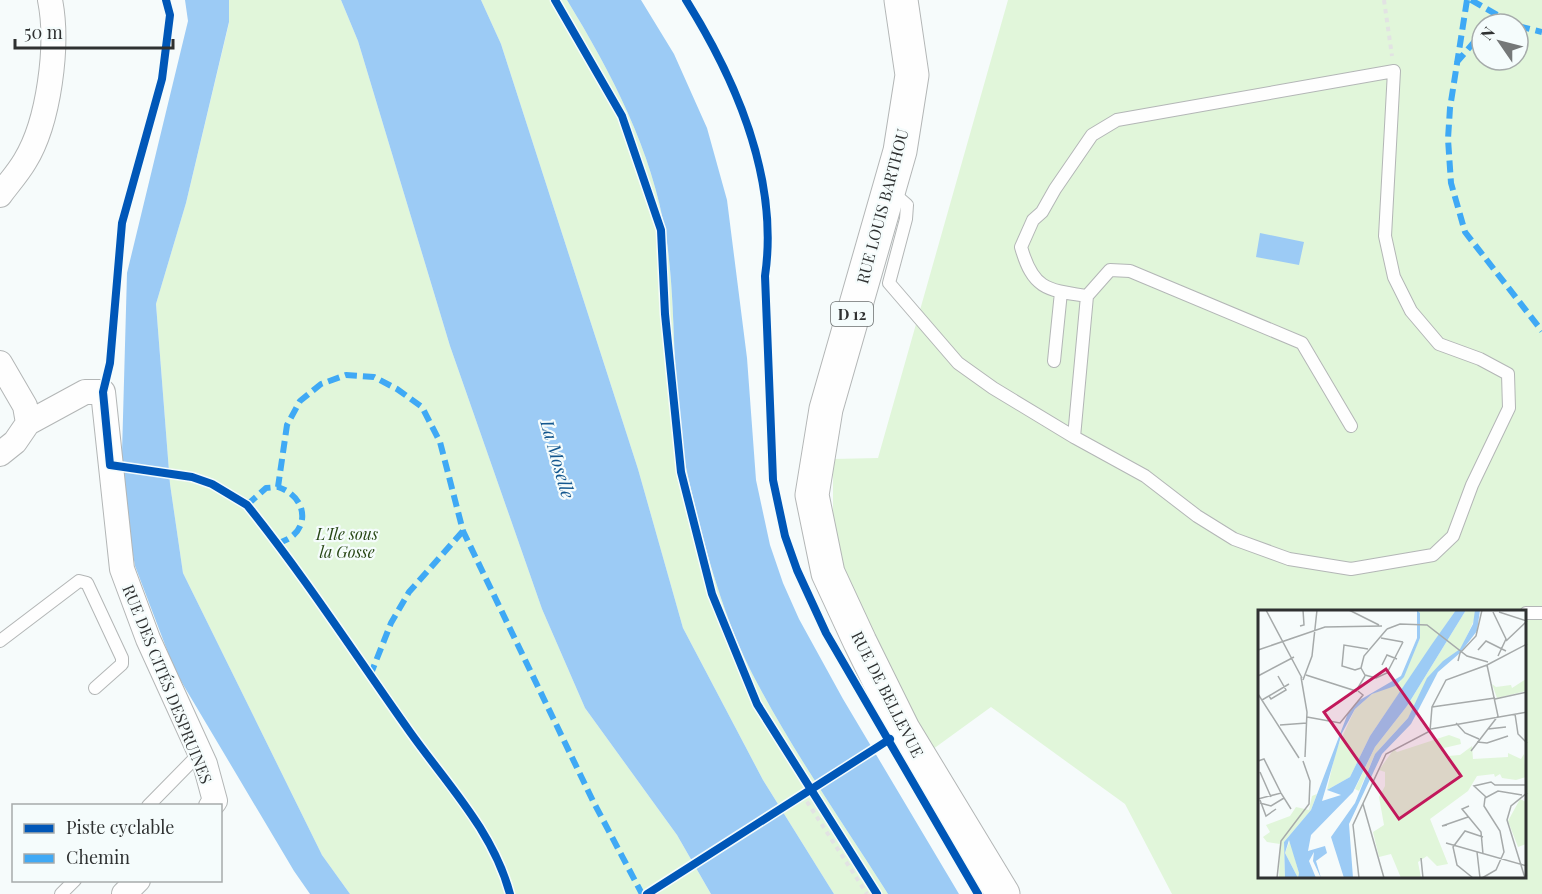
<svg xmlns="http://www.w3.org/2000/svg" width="1542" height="894" viewBox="0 0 1542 894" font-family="'Playfair Display',serif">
  <rect width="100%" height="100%" fill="#f6fbfb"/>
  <path fill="#e1f6da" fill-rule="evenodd" d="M 229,0 L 341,0 L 358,41 L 450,346 L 542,609 L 585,708 L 677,835 L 711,894 L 350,894 L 322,855 L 183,573 L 170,484 L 156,304 L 186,203 L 229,23 Z
    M 481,0 L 567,0 C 612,74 652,150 666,236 C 678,314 670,395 687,472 C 703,542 722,616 755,679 C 794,753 843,823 888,894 L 834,894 L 763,780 L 683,628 L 638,469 L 501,44 Z
    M 1008,0 L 1542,0 L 1542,894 L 1172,894 L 1125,804 L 991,707 L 929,752 L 856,606 L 833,536 L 833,459 L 878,458 ZM 1482,24 L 1518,24 L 1518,60 L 1482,60 ZM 1260,612 L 1526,612 L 1526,878 L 1260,878 Z"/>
  <path fill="#9ccbf5" d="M 185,0 L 229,0 L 229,22 L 186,203 L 156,304 L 170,484 L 183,573 L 322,855 L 350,894 L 310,894 L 294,871 L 175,671 L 135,566 L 121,489 L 127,273 L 188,21 Z
    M 341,0 L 481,0 L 501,44 L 638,469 L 683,628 L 763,780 L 834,894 L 711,894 L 677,835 L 585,708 L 542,609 L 450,346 L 358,41 Z
    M 567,0 L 641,0 L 674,54 L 707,128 L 727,200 L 747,358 L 756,480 L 770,545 L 783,583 L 799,619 L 843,699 L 959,894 L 888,894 C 843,823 794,753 755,679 C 722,616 703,542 687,472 C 670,395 678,314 666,236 C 652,150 612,74 567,0 Z
    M 1260,233 L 1304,242 L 1299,265 L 1256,257 Z"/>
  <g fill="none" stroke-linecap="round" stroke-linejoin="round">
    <g stroke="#b3b6b6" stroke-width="14">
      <path id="lane" d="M 1394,71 L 1385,236 L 1394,277 L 1411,311 L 1439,344 L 1480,359 L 1508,374 L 1509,408 L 1472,485 L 1453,536 L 1433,555 L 1351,569 L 1289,559 L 1234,539 L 1197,516 L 1145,476 L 1074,437 L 1087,296 C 1046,290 1033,289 1021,247 L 1033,220 L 1042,212 L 1055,189 L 1092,135 L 1117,120 Z
        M 891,191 L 907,205 L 906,219 L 889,283 L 958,363 L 993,388 L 1074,437
        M 1087,296 L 1110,270 L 1130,271 L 1302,343 L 1351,426
        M 1054,361 L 1061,292
        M 1526,613 L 1542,613
        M 0,641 L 79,581 L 87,583 L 122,658 L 122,664 L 95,688
        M 148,806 L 200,753
        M 61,894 L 75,880"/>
    </g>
    <g stroke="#b3b6b6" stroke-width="26">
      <path id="street" d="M 0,195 C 8,184 18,173 25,161 C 49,122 59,45 50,0
        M 0,363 L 25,406 L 28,423 L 15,442 L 0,454
        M 28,423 L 85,392 L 103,392 L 122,569 L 148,639 L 205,764 L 215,801 L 211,806
        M 124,894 L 138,880"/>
    </g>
    <g stroke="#b3b6b6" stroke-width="35">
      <path id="primary" d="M 901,0 L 912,75 L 900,151 L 826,409 L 812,495 L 828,573 L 860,642 L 903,729 L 1003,894"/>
    </g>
    <path stroke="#e2e3e3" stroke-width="4" stroke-dasharray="4.5 4.5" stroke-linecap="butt" d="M 1384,0 L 1392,56
      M 802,794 L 867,894
      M 647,894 L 882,744"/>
    <use href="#lane" stroke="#fefefe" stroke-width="12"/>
    <use href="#street" stroke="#fefefe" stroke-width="24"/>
    <use href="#primary" stroke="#fefefe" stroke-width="33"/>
    <path stroke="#3fa9f5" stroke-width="6" stroke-dasharray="12 6" stroke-linecap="butt" d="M 1467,0 L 1450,108 L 1448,139 L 1451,183 L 1465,232 L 1542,331
      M 1471,0 L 1513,24
      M 1518,26 L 1542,32
      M 1456,63 L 1482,33
      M 247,505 L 266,488 L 278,487 L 287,425 L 300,401 L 321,384 L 346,375 L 374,377 L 397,389 L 422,407 L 440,442 L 463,531 L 593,801 L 642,894
      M 277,543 C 310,536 311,498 278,487
      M 370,676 L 391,623 L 409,592 L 463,531"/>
    <g stroke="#f5fcfc" stroke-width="11">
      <path id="cycleway" d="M 166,0 L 170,15 L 162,79 L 122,223 L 110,363 L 103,392 L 110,465 L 192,477 L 212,484 L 247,505 C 305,577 356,656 410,732 C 447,784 493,831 510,894
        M 555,0 L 622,116 L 661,230 L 665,314 L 681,472 L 712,594 L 757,704 L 877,894
        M 686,0 C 736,80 779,180 765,276 L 773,480 L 785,536 L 797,570 L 826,633 L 978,894
        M 647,894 L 890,739"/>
    </g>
    <use href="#cycleway" stroke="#0057b8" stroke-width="8"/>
  </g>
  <g text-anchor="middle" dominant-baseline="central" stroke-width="4.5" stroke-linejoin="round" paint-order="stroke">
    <rect fill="#f5fcfc" stroke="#6a6e6e" stroke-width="1.5" x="831" y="302" width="42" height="24" rx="4.5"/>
    <g font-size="15" font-weight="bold" fill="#2f3131">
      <text x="852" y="314">D 12</text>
    </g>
    <g font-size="16" fill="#2f3131" stroke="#f5fcfc">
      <text transform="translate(882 206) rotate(-75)">RUE LOUIS BARTHOU</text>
      <text transform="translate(168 684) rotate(68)">RUE DES CITÉS DESPRUINES</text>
      <text transform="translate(888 694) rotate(63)">RUE DE BELLEVUE</text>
    </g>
    <g font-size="16" font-style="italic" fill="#274614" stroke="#f5fcfc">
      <text x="347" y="533">L'Ile sous<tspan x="347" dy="18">la Gosse</tspan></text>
    </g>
    <g font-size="18" font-style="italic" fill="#13578f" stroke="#f5fcfc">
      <text transform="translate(558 459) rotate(74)">La Moselle</text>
    </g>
  </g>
  <g transform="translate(1258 610)">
    <rect width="268" height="268" fill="#f6fbfb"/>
    <path d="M 161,0 L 198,0 L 112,126 L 92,167 L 69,180 L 78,140 L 97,99 L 114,84 L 142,72 L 162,28 ZM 208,0 L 217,0 L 217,8 L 203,39 L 172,65 L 150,108 L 117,144 L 101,181 L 97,179 L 117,137 L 149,96 ZM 268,69 L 268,81 L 239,88 L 234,74 L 238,77 L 253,75 L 254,78 ZM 191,125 L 202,129 L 203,134 L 186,138 L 190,146 L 202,145 L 214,136 L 215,149 L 250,147 L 250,143 L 263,149 L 266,144 L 268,167 L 258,170 L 244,168 L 242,164 L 237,167 L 236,164 L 219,166 L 210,181 L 172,209 L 190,254 L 179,256 L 169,246 L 160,252 L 163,268 L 143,268 L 133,244 L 121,247 L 115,222 L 126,215 L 121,187 L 127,176 L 127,162 L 121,160 L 136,139 L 139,142 ZM 59,184 L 53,200 L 26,232 L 27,268 L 21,268 L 22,234 L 9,232 L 5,227 L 12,222 L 8,215 L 32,206 L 38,197 L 51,200 L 54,186 ZM 262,189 L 268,192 L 268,234 L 260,237 L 250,211 ZM 32,230 L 41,263 L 40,268 L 27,243 Z" fill="#e1f6da"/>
    <path d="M 159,0 L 162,3 L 162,28 L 146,67 L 137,76 L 114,84 L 97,99 L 84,123 L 64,191 L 83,185 L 69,180 L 92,167 L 112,126 L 174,34 L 198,0 L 208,0 L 149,96 L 117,137 L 95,182 L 53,225 L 50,241 L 67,236 L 69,243 L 58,251 L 63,268 L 55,251 L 56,242 L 51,251 L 58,268 L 27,268 L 26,232 L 53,200 L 90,103 L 100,91 L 143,66 L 159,28 ZM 31,230 L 41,263 L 40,268 L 27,243 ZM 217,0 L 222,0 L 219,21 L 202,43 L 180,62 L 153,114 L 124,144 L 91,214 L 95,268 L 86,268 L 73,227 L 97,193 L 117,144 L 150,108 L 169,68 L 185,51 L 202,39 L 215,14 Z" fill="#9ccbf5" fill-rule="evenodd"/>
    <path fill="none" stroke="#a6aaaa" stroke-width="1.5" d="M 8,0 L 44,68M 91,0 L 121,15M 235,2 L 248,29 L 240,46M 241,2 L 269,11M 42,16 L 46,15 L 45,0M 129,19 L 106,46 L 103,58 L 107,65 L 118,68 L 129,63 L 145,32M 129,19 L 142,14 L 169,15 L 209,46 L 230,52M 123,28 L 145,32M 248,31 L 269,11M 0,40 L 67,17 L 124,16M 220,40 L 228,31 L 248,41M 200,51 L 202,43 L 218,26 L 224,0M 124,55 L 129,45 L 139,49M 103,58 L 97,60 L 84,56 L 86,35 L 110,39M 48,65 L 98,81 L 107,66M 0,66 L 36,47M 43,67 L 49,102 L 47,147M 45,70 L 54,46 L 59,0M 0,84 L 41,148M 11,86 L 13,89 L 28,80 L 20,66M 237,89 L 269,82M 4,90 L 31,74M 174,97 L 237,88M 257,104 L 260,124 L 269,133M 49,107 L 82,113 L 105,85 L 100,81M 198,113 L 207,123 L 221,129M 22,115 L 49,113M 173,119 L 269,102M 230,119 L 248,117M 219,132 L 229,133 L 250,126M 213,141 L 240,106 L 229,55M 0,151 L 6,149 L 23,183M 2,162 L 13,187M 228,187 L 216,176 L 233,172 L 237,175 L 269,175M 0,189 L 23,183 L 33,199M 2,190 L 8,206 L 18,199M 2,193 L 13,196 L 26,188M 105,194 L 126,268M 211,196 L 204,199 L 223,222 L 225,244M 189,215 L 184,216 L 210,207M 188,233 L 269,256M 219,242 L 222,268M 163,248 L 165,268M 19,268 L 23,231 L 51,194 L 52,171 L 45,151M 101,268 L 95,215 L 128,144 L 172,121 L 174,97 L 188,70 L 229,55 L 269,34M 215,268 L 199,255 L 195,237 L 207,221 L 225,227M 224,268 L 238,260 L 246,242 L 242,221 L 226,196 L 227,188 L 240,181 L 264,185M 267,268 L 249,210 L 253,196 L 269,183"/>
    <path fill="#c2185b" fill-opacity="0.15" stroke="#c2185b" stroke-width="3" d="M 128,59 L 203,166 L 141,209 L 66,102 Z"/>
    <rect width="268" height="268" fill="none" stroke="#2f3131" stroke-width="3"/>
  </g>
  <rect x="12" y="804" width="210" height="78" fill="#f5fcfc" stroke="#a6abab" stroke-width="1.5"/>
  <rect x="24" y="824" width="30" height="9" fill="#0057b8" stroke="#a6abab" stroke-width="1.5"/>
  <text x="66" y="834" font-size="18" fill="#2f3131">Piste cyclable</text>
  <rect x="24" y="854" width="30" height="9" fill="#3fa9f5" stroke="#a6abab" stroke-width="1.5"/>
  <text x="66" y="864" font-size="18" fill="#2f3131">Chemin</text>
  <g transform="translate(1500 42) rotate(305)"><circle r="28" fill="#f5fcfc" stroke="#a6abab" stroke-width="1.5"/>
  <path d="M0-4.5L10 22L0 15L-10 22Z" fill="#757878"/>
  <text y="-9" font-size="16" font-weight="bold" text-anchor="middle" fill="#2f3131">N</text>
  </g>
  <path d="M15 39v9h158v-9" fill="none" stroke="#2f3131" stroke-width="3"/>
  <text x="24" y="39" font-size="18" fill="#2f3131" stroke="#f5fcfc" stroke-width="4.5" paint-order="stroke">50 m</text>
</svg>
